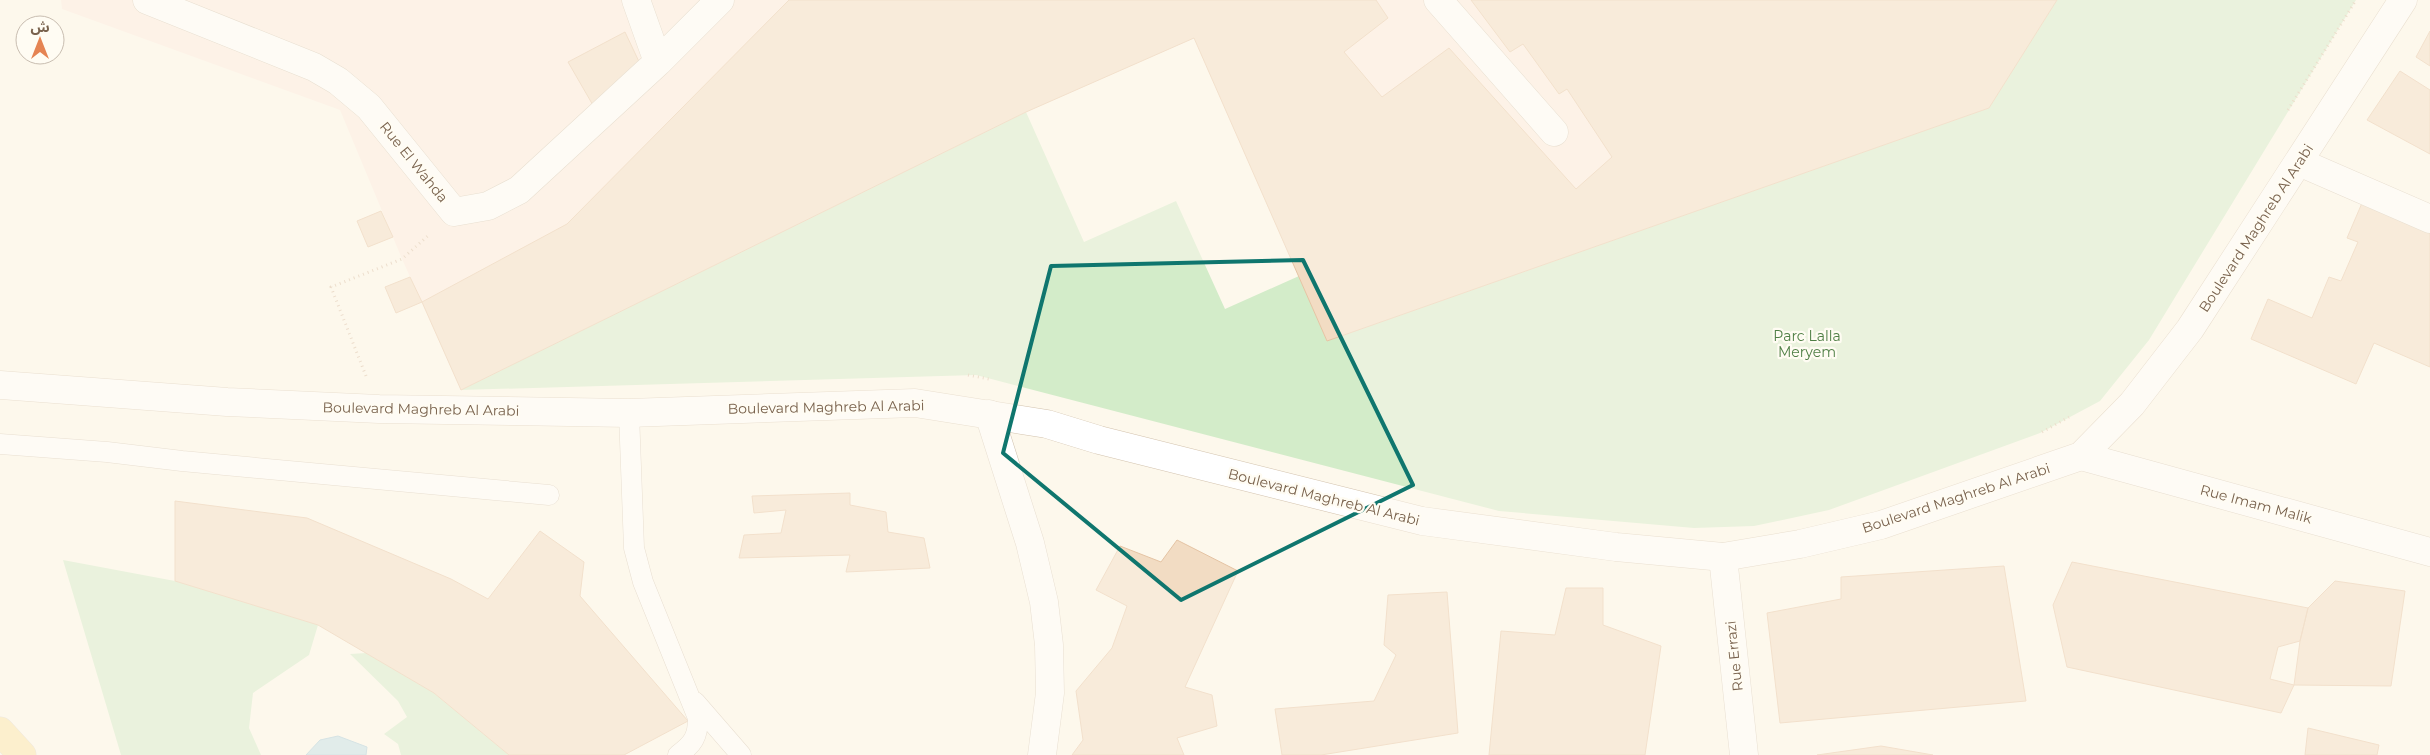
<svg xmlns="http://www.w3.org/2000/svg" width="2430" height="755" viewBox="0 0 2430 755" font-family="Montserrat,'Noto Sans Arabic',sans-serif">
  <rect width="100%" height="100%" fill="#fdf8ec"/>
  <path fill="#fdece0" d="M 61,0 L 2057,0 L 1989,108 L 1327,341 L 1194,38 L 1026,112 L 461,390 L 402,259 L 340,110 L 62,9 Z"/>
  <path fill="#d3ecc9" d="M 2057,0 L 2356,0 L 2149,340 L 2100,401 L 2040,433 L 1829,510 L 1754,526 L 1694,528 L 1499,511 L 976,375 L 461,390 L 1026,112 L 1084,242 L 1176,201 L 1225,309 L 1299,276 L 1327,341 L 1989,108 Z
    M 63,560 L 175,581 L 318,625 L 309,655 L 253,693 L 249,728 L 261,755 L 121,755 Z
    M 366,653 L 434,693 L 509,755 L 401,755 L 398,744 L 384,734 L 407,717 L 398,701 L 350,654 Z"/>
  <path fill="#bfdde7" stroke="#a6cbd9" d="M 338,736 L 367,747 L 366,755 L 306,755 L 320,740 Z"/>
  <path fill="#f2dcc3" stroke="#e5c4a4" d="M 789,0 L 1376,0 L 1388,18 L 1344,52 L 1382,97 L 1449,48 L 1576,189 L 1612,157 L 1567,89 L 1559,94 L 1523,44 L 1510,52 L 1471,0 L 2057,0 L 1989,108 L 1327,341 L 1194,38 L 1026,112 L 461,390 L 422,302 L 567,224 Z
    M 2430,31 L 2430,66 L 2416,57 Z
    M 625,32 L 642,68 L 594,107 L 568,62 Z
    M 2400,71 L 2430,90 L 2430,154 L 2367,120 Z
    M 2362,203 L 2430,232 L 2430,367 L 2374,343 L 2356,384 L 2251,339 L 2268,299 L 2312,318 L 2329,277 L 2341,281 L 2358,242 L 2347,238 Z
    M 381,211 L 393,237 L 368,247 L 357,221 Z
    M 410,277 L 422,302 L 396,313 L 385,287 Z
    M 850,493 L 850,505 L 886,512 L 888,532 L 924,538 L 930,568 L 846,572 L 850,555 L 739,558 L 744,535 L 781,533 L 786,510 L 754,513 L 752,496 Z
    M 175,501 L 307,518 L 451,579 L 488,599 L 540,531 L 584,562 L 580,596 L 688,721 L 624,755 L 509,755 L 434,693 L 318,625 L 175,581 Z
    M 1177,540 L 1238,571 L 1185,687 L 1212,695 L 1217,726 L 1177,738 L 1184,755 L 1072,755 L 1083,740 L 1076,691 L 1112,648 L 1127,606 L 1096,590 L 1120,546 L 1161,562 Z
    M 2072,562 L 2308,608 L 2300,641 L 2278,647 L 2270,679 L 2294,685 L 2281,713 L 2067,667 L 2053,605 Z
    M 2004,566 L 2026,701 L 1780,723 L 1767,613 L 1841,599 L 1841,577 Z
    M 2335,581 L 2405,591 L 2391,686 L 2294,685 L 2300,641 L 2308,608 Z
    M 1566,588 L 1603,588 L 1603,625 L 1661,646 L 1645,755 L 1489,755 L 1501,631 L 1555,635 Z
    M 1447,592 L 1458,733 L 1321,755 L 1282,755 L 1275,709 L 1374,701 L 1396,655 L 1384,645 L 1388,595 Z
    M 2308,728 L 2379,745 L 2377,755 L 2305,755 Z
    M 1881,746 L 1933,755 L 1817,755 Z"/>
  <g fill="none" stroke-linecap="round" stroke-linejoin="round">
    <g stroke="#d0c2b0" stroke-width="21">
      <path id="service" d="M 629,413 L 634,548 L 643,582 L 698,718 C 698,737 693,744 678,755
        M 0,444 L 107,452 L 182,461 L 549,495
        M 695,702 L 741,755"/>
    </g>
    <g stroke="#d0c2b0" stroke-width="29">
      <path id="minor" d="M 147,0 L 314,67 L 338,81 L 369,107 L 454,212 L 488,206 L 519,190 L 658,62 L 720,0
        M 636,0 L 658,62
        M 1438,0 L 1554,132
        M 2299,162 L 2430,219
        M 989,414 L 1030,543 L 1044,602 L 1049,645 L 1050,693 L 1042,755
        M 2081,456 L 2430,552
        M 1723,557 L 1744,755"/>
    </g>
    <g stroke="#d3c3ae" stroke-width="29">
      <path id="secondary" d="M 0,385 L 227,402 L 379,409 L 629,413 L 915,403 L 1047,424 L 1099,440 L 1422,521 L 1616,547 L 1723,557 L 1800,544 L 1881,525 L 2081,456 L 2132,404 L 2190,329 L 2403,0"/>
    </g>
    <g stroke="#dcd6d1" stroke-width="29">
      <path id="primary" d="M 0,731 L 22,755"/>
    </g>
    <path stroke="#d8bfa5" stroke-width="3" stroke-dasharray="1 4" stroke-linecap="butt" d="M 2288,110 L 2356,0
      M 968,375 L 989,379
      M 366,376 L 331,287 L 402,259 L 430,234
      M 2042,432 L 2069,417"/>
    <use href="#service" stroke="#fff" stroke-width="20"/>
    <use href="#minor" stroke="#fff" stroke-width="28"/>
    <use href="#secondary" stroke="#fff" stroke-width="28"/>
    <use href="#primary" stroke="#fae4a6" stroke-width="28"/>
  </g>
  <path d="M0 0H2430V755H0ZM 1303,260 L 1413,485 L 1181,600 L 1003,453 L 1051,266 Z" fill="#fdf8ec" fill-opacity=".55" fill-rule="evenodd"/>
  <path fill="none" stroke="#0f766e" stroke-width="4" stroke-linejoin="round" d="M 1303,260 L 1413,485 L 1181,600 L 1003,453 L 1051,266 Z"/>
  <g text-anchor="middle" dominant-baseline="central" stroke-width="4.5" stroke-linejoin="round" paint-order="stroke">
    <g font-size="14" fill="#79624d" stroke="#fffcf3">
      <text transform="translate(414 162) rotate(51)">Rue El Wahda</text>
      <text transform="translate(2256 228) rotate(-57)">Boulevard Maghreb Al Arabi</text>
      <text transform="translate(826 407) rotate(-1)">Boulevard Maghreb Al Arabi</text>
      <text transform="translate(421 409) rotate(1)">Boulevard Maghreb Al Arabi</text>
      <text transform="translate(1324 497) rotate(14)">Boulevard Maghreb Al Arabi</text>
      <text transform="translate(1956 498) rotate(-18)">Boulevard Maghreb Al Arabi</text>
      <text transform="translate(2256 504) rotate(15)">Rue Imam Malik</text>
      <text transform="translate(1734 656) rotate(-96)">Rue Errazi</text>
    </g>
    <g font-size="14" fill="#4f7f45" stroke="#fffcf3">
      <text x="1807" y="336">Parc Lalla<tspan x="1807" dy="16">Meryem</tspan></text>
    </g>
  </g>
  <g transform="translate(40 40)"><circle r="24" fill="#fffcf3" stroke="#c9beb1"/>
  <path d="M0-4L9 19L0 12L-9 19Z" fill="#e58453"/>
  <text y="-8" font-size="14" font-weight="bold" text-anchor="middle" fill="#79624d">ش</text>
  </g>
</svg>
